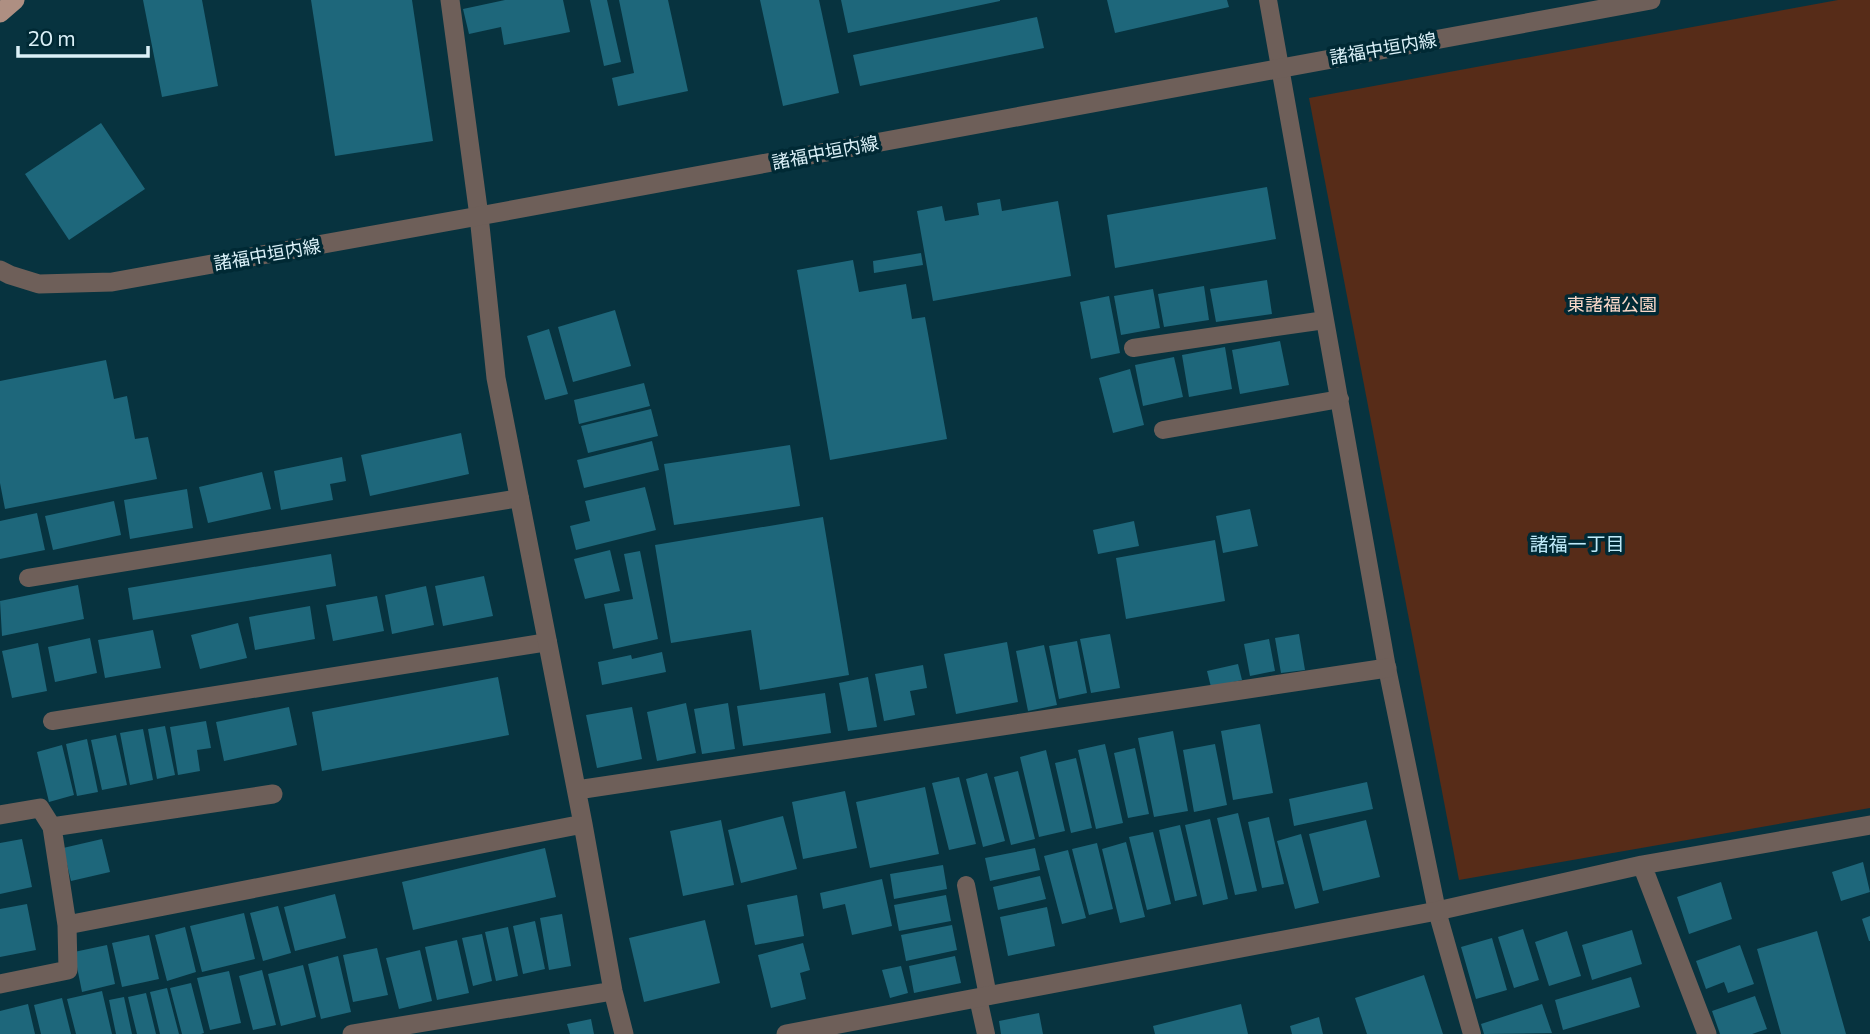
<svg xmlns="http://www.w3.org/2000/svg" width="1870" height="1034" viewBox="0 0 1870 1034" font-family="Commissioner,'Noto Sans JP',sans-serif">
  <rect width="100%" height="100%" fill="#07333f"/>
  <path fill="#572c18" d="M 1838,0 L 1870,0 L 1870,808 L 1459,880 L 1309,98 Z"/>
  <path fill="#1e677b" d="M 143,0 L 202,0 L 218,86 L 162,97 Z
    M 311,0 L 412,0 L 433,141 L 335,156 Z
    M 505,0 L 563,0 L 570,32 L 504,45 L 501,27 L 469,34 L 463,9 Z
    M 590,0 L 607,0 L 621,62 L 604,66 Z
    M 619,0 L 668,0 L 688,91 L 618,106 L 612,78 L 634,73 Z
    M 760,0 L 819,0 L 839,93 L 783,106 Z
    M 841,0 L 1000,0 L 1000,1 L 848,33 Z
    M 1107,0 L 1227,0 L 1229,7 L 1115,33 Z
    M 1037,17 L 1044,48 L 860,86 L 853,55 Z
    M 101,123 L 145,189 L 69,240 L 25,174 Z
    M 1267,187 L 1276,239 L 1115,268 L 1107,215 Z
    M 1000,199 L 1002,211 L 1058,201 L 1071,276 L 933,301 L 917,211 L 942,206 L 945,221 L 979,215 L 977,203 Z
    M 921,253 L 923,265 L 874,273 L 873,261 Z
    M 853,260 L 859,292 L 906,284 L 912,319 L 925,317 L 947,439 L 830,460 L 797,270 Z
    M 1267,280 L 1272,314 L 1216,322 L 1210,289 Z
    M 1204,286 L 1209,320 L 1164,327 L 1158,294 Z
    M 1153,289 L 1160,328 L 1121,335 L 1114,296 Z
    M 1109,296 L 1120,353 L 1091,359 L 1080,302 Z
    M 615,310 L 631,366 L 573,382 L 558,327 Z
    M 549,329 L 568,394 L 545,400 L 527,336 Z
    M 1280,341 L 1289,385 L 1240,394 L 1232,350 Z
    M 1225,347 L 1232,389 L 1189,397 L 1182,355 Z
    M 1174,357 L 1183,397 L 1143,406 L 1135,365 Z
    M 106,360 L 114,399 L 127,396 L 135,439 L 148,437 L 157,479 L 5,509 L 0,483 L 0,381 Z
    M 1130,369 L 1144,425 L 1113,433 L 1099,378 Z
    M 644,383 L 650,406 L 579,424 L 574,400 Z
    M 651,409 L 658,436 L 588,453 L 581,426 Z
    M 461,433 L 469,474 L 370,496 L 361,455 Z
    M 652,441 L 659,470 L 584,488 L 577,460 Z
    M 790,445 L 800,506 L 674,525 L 664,464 Z
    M 342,457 L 346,481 L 330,484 L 333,500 L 281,510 L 274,471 Z
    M 262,472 L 271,509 L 208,523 L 199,487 Z
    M 645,487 L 656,530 L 576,550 L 570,526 L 590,521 L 585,501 Z
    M 187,489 L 193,528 L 130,539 L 124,500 Z
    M 114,501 L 121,535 L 53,550 L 45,516 Z
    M 1250,509 L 1258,546 L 1223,553 L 1216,516 Z
    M 37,513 L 45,550 L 0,559 L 0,521 Z
    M 823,517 L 849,675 L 760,690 L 751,630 L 671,643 L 655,545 Z
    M 1134,521 L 1139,546 L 1098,554 L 1093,530 Z
    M 1215,540 L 1225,601 L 1126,619 L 1116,558 Z
    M 610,550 L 620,591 L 585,599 L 574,559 Z
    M 640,551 L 658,639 L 613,649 L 604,604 L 633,599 L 624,554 Z
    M 331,554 L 336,586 L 133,620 L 128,588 Z
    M 484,576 L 493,616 L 443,626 L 435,586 Z
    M 78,585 L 84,619 L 2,636 L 0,601 Z
    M 426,586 L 434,625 L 392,634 L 385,595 Z
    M 377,596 L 384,631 L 333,641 L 326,605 Z
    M 310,606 L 315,639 L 255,650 L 249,617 Z
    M 238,623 L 247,658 L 200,669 L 191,635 Z
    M 153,630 L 161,668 L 105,678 L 98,640 Z
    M 1110,634 L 1120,688 L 1091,693 L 1080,639 Z
    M 1299,634 L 1305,670 L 1281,673 L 1275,638 Z
    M 90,638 L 97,673 L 55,682 L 48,647 Z
    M 1269,639 L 1275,671 L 1250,676 L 1244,644 Z
    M 1077,641 L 1087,693 L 1059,699 L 1049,646 Z
    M 1007,642 L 1018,702 L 956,714 L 944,654 Z
    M 38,643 L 47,691 L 12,698 L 2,651 Z
    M 1044,645 L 1057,705 L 1028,711 L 1016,651 Z
    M 662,652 L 666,672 L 602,685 L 598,662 L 631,655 L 632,659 Z
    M 1238,664 L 1242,680 L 1211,687 L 1207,671 Z
    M 923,665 L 927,688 L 910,691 L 915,715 L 884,721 L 875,674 Z
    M 498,677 L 509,735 L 322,771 L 312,712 Z
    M 868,677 L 877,727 L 848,731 L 839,683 Z
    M 825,693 L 831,733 L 743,746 L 737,706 Z
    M 686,703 L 696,753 L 657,761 L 647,712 Z
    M 728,703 L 735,749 L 702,754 L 694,709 Z
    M 289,707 L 297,745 L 224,761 L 216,722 Z
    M 632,707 L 642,759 L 597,768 L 586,715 Z
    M 206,721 L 211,748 L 197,750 L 200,771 L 178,775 L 170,727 Z
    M 1260,724 L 1273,793 L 1233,800 L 1221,731 Z
    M 165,726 L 175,775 L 157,779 L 148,729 Z
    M 143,729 L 153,780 L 130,785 L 120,733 Z
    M 1173,731 L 1188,811 L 1154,817 L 1138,738 Z
    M 116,735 L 127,785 L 102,790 L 91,740 Z
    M 87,739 L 98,792 L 77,796 L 66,744 Z
    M 1105,744 L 1123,823 L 1096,829 L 1078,750 Z
    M 1215,744 L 1227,805 L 1194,812 L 1183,750 Z
    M 62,745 L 74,795 L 49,802 L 37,752 Z
    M 1135,748 L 1149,814 L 1128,818 L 1114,753 Z
    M 1046,750 L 1065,831 L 1039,837 L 1020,757 Z
    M 1076,758 L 1092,828 L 1071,833 L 1055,763 Z
    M 1018,771 L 1035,839 L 1011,845 L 994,777 Z
    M 987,773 L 1005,841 L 983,847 L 966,779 Z
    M 959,777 L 976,844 L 949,850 L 932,783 Z
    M 1367,782 L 1373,809 L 1294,826 L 1289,799 Z
    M 925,787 L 939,854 L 870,868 L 856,802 Z
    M 845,791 L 857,848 L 803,859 L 792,802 Z
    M 1238,813 L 1257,891 L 1235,895 L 1217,818 Z
    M 783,816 L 797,869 L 741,883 L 728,830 Z
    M 1269,817 L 1284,884 L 1262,888 L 1248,822 Z
    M 1210,819 L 1228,899 L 1203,905 L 1185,825 Z
    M 721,820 L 734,885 L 683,896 L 670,831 Z
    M 1366,820 L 1380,877 L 1323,891 L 1309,834 Z
    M 1180,825 L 1197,896 L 1175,901 L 1159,830 Z
    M 1153,832 L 1171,904 L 1147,910 L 1129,837 Z
    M 1301,834 L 1319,903 L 1295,909 L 1277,841 Z
    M 22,839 L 32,887 L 0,894 L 0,843 Z
    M 102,839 L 110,872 L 71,881 L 63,848 Z
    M 1126,842 L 1145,917 L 1120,923 L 1102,849 Z
    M 1097,843 L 1113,909 L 1089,915 L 1072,849 Z
    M 545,848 L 556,897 L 413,930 L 402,882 Z
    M 1035,848 L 1040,870 L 990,881 L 985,858 Z
    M 1068,850 L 1086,918 L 1062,924 L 1044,856 Z
    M 1863,862 L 1870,892 L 1841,901 L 1832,872 Z
    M 943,865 L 947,889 L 894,899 L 890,874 Z
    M 1040,876 L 1046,899 L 998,910 L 993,887 Z
    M 882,879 L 892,926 L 852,935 L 845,904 L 823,909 L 820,893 Z
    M 1721,882 L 1732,919 L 1689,934 L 1677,897 Z
    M 335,894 L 346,938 L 295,951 L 284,907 Z
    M 797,895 L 804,936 L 755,945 L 747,905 Z
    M 946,895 L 951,921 L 899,931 L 894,905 Z
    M 27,904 L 36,950 L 0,957 L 0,909 Z
    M 278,906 L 291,953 L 263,961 L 250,913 Z
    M 1047,907 L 1055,946 L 1008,956 L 1000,917 Z
    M 244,913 L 255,959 L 202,972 L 190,926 Z
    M 562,914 L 571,966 L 549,970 L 540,918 Z
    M 1870,916 L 1870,941 L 1869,941 L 1862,919 Z
    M 705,920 L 720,983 L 644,1002 L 629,938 Z
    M 535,921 L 545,969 L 523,974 L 513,926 Z
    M 952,925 L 957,950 L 906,961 L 901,935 Z
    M 185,927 L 196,972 L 167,981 L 155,935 Z
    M 508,927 L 518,976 L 496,981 L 485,932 Z
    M 1523,929 L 1539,980 L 1514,988 L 1498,937 Z
    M 1632,930 L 1642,964 L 1592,980 L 1582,945 Z
    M 1567,931 L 1581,976 L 1549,986 L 1535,942 Z
    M 1817,931 L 1846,1034 L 1781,1034 L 1757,949 Z
    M 482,934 L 492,981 L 473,986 L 462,938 Z
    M 149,935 L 159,979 L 122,987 L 112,943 Z
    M 1492,938 L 1507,990 L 1476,999 L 1461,947 Z
    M 457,940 L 469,993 L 437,1000 L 425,947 Z
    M 803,943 L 810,970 L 800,973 L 806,999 L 771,1008 L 758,955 Z
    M 107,945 L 115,984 L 82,992 L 74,952 Z
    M 1740,945 L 1754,984 L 1728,993 L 1724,982 L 1706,989 L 1696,961 Z
    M 377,948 L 388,995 L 353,1002 L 343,955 Z
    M 420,950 L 432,1001 L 399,1009 L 386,958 Z
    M 338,956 L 351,1012 L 321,1019 L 308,964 Z
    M 955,956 L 961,983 L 914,993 L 909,966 Z
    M 303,965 L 316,1017 L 281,1026 L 268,974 Z
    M 901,966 L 908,993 L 890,998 L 882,970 Z
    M 262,970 L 276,1025 L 253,1030 L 239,976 Z
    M 229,971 L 241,1023 L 210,1030 L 197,978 Z
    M 1424,975 L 1443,1034 L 1367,1034 L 1355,998 Z
    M 1631,977 L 1640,1007 L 1563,1030 L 1555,1000 Z
    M 191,983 L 204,1033 L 201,1034 L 182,1034 L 170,988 Z
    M 167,988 L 179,1034 L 160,1034 L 150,992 Z
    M 102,991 L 112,1034 L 76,1034 L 67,999 Z
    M 146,993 L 156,1034 L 137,1034 L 128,997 Z
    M 1755,996 L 1767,1029 L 1752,1034 L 1720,1034 L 1712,1011 Z
    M 124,997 L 132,1034 L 116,1034 L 109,1000 Z
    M 62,998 L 71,1034 L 41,1034 L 34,1005 Z
    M 28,1004 L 35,1034 L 0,1034 L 0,1011 Z
    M 1241,1004 L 1248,1034 L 1155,1034 L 1153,1026 Z
    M 1542,1004 L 1552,1033 L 1484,1034 L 1481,1024 Z
    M 1039,1013 L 1043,1034 L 1001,1034 L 999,1021 Z
    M 1319,1017 L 1323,1034 L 1292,1034 L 1290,1026 Z
    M 591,1019 L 594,1034 L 570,1034 L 567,1024 Z"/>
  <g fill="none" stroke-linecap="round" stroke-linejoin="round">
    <path stroke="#6e5f59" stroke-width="18" d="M 1268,0 L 1387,668 L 1437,911 L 1472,1034
      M 1133,348 L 1325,320
      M 1163,430 L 1340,399
      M 28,578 L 520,498
      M 52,721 L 548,642
      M 966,885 L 988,996
      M 978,998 L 986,1034"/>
    <path stroke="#6e5f59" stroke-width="19" d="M 450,0 L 479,216 L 496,378 L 583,824 L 613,991 L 624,1034
      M 577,790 L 1387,668
      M 273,794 L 52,827 L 67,925 L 583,824
      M 0,815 L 40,808 L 52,827
      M 1642,865 L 1707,1034
      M 0,984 L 68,970 L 67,925
      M 352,1034 L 613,991
      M 786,1034 L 1437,911 L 1642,865 L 1870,825"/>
    <path stroke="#6e5f59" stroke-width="19" d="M 0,270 L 10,275 L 39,284 L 112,282 L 479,216 L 1651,0"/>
    <path stroke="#ae8f82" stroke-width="19" d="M 0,13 L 15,0"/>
  </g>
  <g text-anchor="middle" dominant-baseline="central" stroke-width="7" stroke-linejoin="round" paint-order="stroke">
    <g font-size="18" fill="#dbf1f8" stroke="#002934">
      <text transform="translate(1383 48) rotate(-10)">諸福中垣内線</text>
      <text transform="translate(825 152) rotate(-11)">諸福中垣内線</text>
      <text transform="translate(267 254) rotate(-10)">諸福中垣内線</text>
    </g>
    <g font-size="18" fill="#f9d8c9" stroke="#002934">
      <text x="1612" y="304">東諸福公園</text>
    </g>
    <g font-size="19" fill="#bfebfa" stroke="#002934">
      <text x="1577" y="543">諸福一丁目</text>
    </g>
  </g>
  <path d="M18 46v10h130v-10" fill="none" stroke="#dbf1f8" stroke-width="3.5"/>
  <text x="28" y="46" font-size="21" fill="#dbf1f8" stroke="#002934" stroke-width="5" paint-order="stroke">20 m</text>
</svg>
